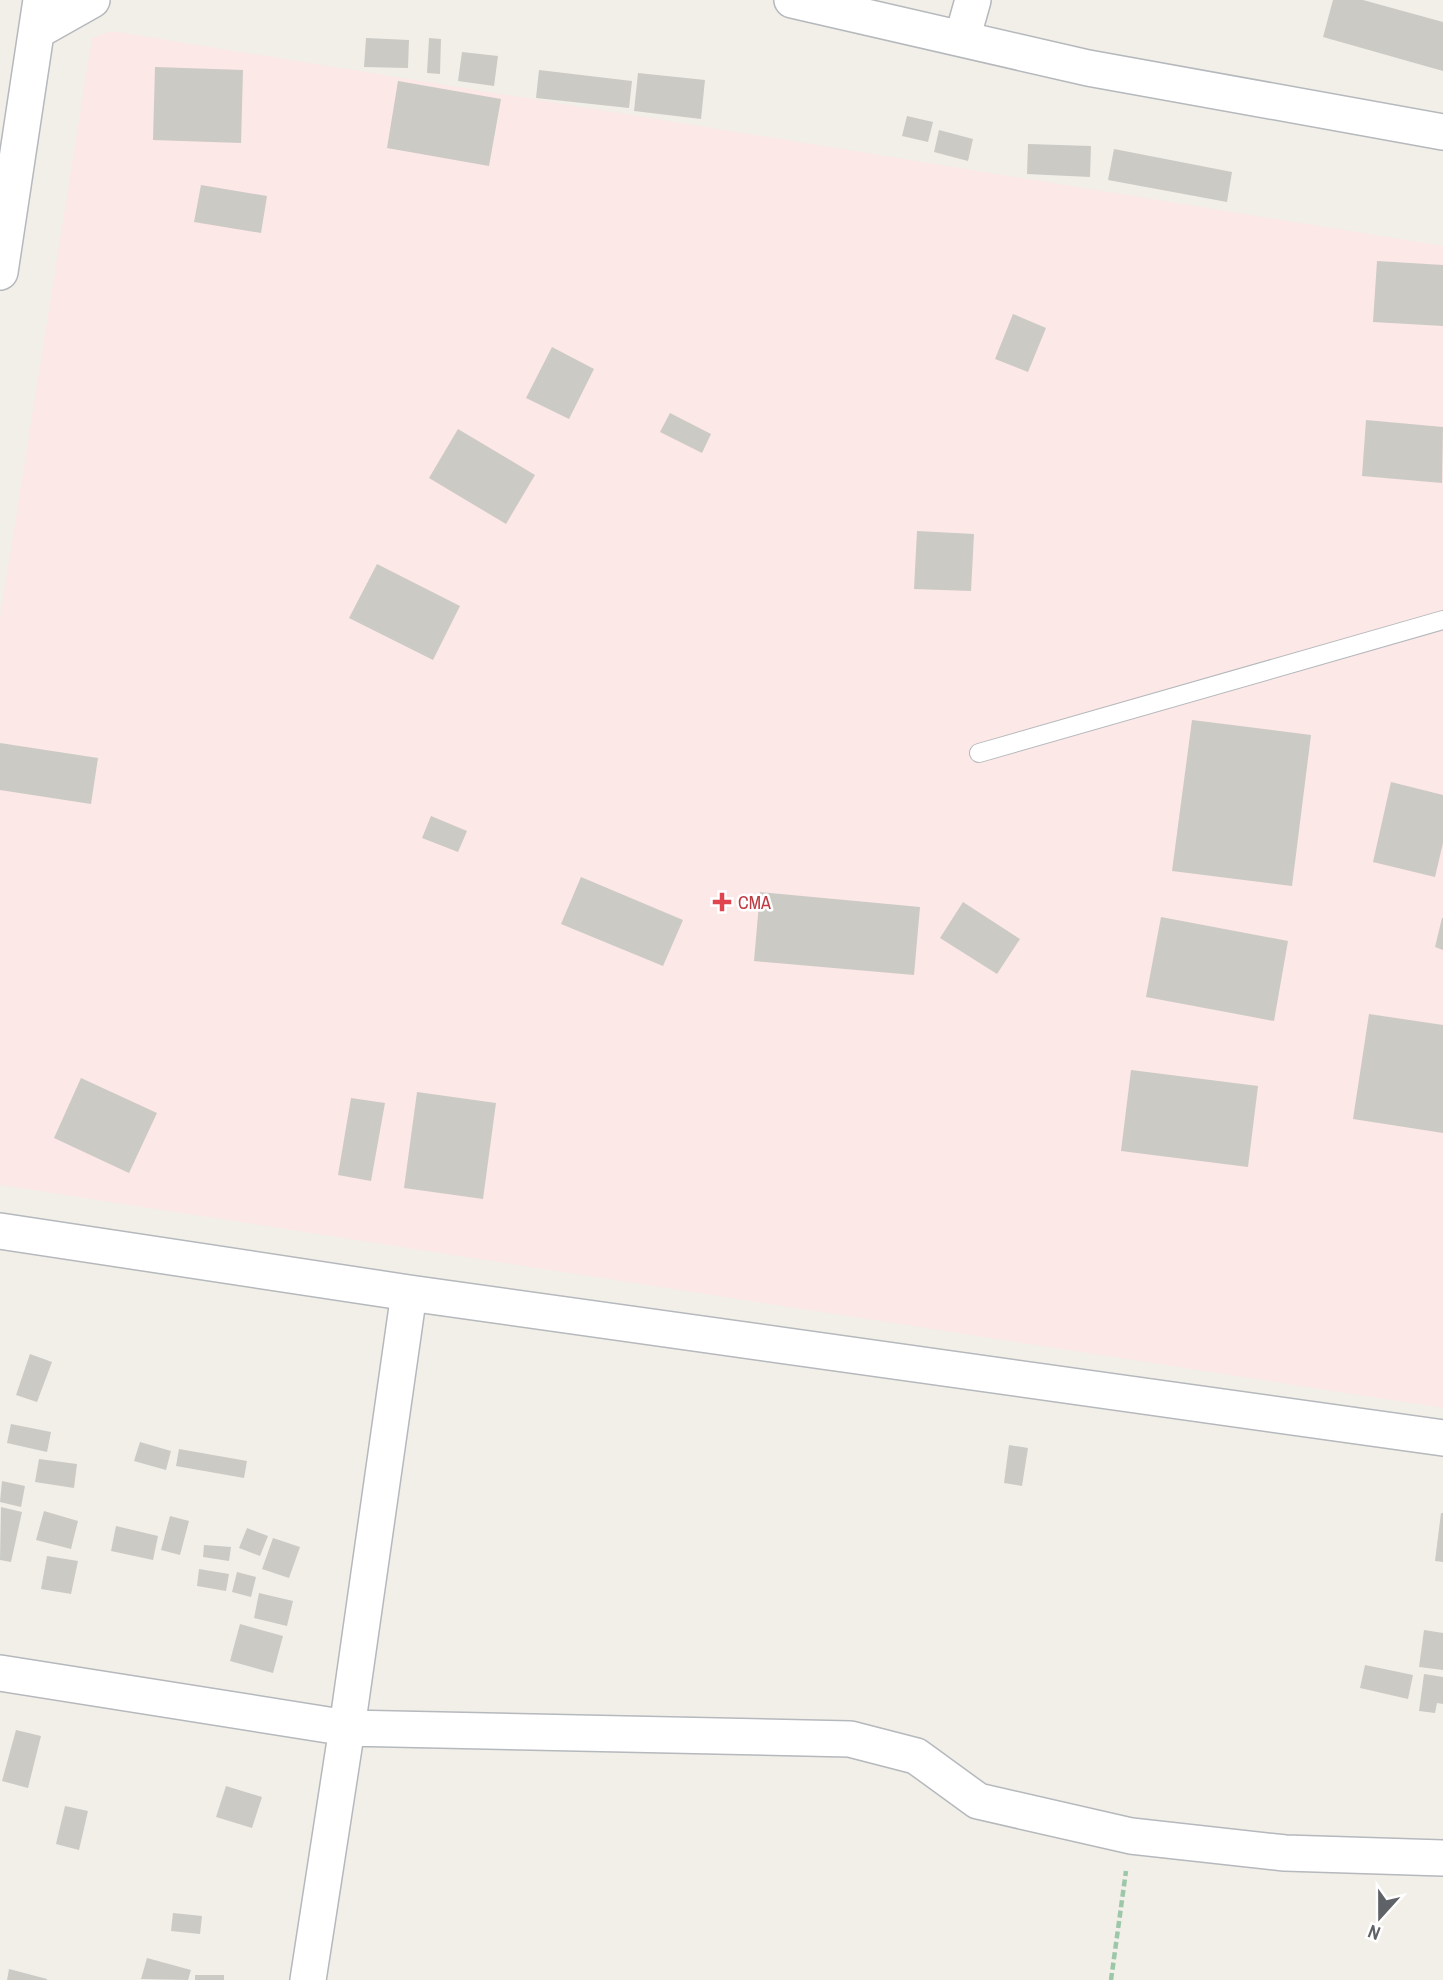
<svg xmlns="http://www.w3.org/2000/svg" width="1443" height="1980" viewBox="0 0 1443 1980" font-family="'Archivo Narrow',sans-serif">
  <rect width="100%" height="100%" fill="#f1efe8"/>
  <path fill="#fce8e6" d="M 111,31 L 1443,246 L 1443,1408 L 0,1185 L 0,618 L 92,38 Z"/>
  <path fill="#cccac5" d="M 1333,0 L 1363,0 L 1443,22 L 1443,71 L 1323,37 Z
    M 366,38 L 409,40 L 408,68 L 364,67 Z
    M 429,38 L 441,39 L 440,74 L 427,73 Z
    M 462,52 L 498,56 L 494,86 L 458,81 Z
    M 155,67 L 243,70 L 241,143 L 153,140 Z
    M 539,70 L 632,81 L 629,108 L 536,98 Z
    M 638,73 L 705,80 L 701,119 L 634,111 Z
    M 398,81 L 501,99 L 489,166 L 387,148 Z
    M 907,116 L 933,122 L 928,142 L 902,136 Z
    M 939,130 L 973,139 L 968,161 L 934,152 Z
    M 1028,144 L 1091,146 L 1090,177 L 1027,174 Z
    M 1114,149 L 1232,172 L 1227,202 L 1108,180 Z
    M 201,185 L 267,196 L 261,233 L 194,222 Z
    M 1377,261 L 1443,265 L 1443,326 L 1373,322 Z
    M 1013,314 L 1046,328 L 1028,372 L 995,359 Z
    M 552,347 L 594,369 L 569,419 L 526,398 Z
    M 670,413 L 711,434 L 702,453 L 660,432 Z
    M 1366,420 L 1443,427 L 1442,483 L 1362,476 Z
    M 458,429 L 535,475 L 506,524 L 429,478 Z
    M 917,531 L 974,534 L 971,591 L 914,589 Z
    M 377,564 L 460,606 L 433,660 L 349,618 Z
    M 1192,720 L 1311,735 L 1292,886 L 1172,871 Z
    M 0,743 L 98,758 L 91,804 L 0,790 Z
    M 1391,782 L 1443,795 L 1443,843 L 1435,877 L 1373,862 Z
    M 431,816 L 467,831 L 458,852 L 422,838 Z
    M 581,877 L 683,920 L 663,966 L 561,924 Z
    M 760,892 L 920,907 L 914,975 L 754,961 Z
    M 963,902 L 1020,939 L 997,974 L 940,938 Z
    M 1161,917 L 1288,941 L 1274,1021 L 1146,997 Z
    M 1442,918 L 1443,918 L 1443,950 L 1435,947 Z
    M 1369,1014 L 1443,1025 L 1443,1133 L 1353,1119 Z
    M 1131,1070 L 1258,1086 L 1248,1167 L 1121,1151 Z
    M 81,1078 L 157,1113 L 129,1173 L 54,1138 Z
    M 417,1092 L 496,1103 L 483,1199 L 404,1188 Z
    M 351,1098 L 385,1103 L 371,1181 L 338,1175 Z
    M 30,1354 L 52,1362 L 37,1402 L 16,1395 Z
    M 11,1424 L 51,1432 L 47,1452 L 7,1443 Z
    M 140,1442 L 171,1451 L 166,1470 L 134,1461 Z
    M 1009,1445 L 1028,1448 L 1022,1486 L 1004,1483 Z
    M 179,1449 L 247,1461 L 244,1478 L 176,1466 Z
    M 39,1459 L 77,1464 L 74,1488 L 35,1482 Z
    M 2,1481 L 25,1486 L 21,1507 L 0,1502 Z
    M 1,1507 L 22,1512 L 11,1562 L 0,1560 Z
    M 44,1511 L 78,1521 L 71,1549 L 36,1540 Z
    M 1441,1513 L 1443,1513 L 1443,1562 L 1435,1561 Z
    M 170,1516 L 189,1521 L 180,1555 L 161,1550 Z
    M 116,1526 L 158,1536 L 153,1560 L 111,1551 Z
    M 247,1528 L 268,1536 L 260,1556 L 239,1548 Z
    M 273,1538 L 300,1547 L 289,1578 L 262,1569 Z
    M 204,1545 L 231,1547 L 229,1561 L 203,1557 Z
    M 47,1556 L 78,1561 L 71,1594 L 41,1589 Z
    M 199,1569 L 229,1574 L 226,1591 L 197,1586 Z
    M 237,1572 L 256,1577 L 251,1597 L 232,1592 Z
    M 259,1593 L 293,1601 L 287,1626 L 254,1618 Z
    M 240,1624 L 283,1636 L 273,1673 L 230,1661 Z
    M 1424,1630 L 1443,1633 L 1443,1670 L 1419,1667 Z
    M 1365,1665 L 1413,1675 L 1408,1699 L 1360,1688 Z
    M 1424,1674 L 1443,1677 L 1443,1704 L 1437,1703 L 1435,1713 L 1419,1711 Z
    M 16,1730 L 41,1736 L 28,1788 L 2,1781 Z
    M 226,1786 L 262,1797 L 252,1828 L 216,1817 Z
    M 65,1806 L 88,1811 L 79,1850 L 56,1844 Z
    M 173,1913 L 202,1916 L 200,1934 L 171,1931 Z
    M 147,1958 L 191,1970 L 188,1980 L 141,1979 Z
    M 9,1969 L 47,1979 L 47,1980 L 7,1980 Z
    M 195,1975 L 224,1975 L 224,1980 L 195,1980 Z"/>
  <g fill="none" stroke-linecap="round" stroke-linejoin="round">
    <g stroke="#b5b8bc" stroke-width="20">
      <path id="lane" d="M 979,753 L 1443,620"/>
    </g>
    <g stroke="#b5b8bc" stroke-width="38">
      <path id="street" d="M 792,0 L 1088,68 L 1443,132
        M 37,31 L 92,0
        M 962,39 L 973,0
        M 0,272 L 41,0
        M 0,1231 L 409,1293 L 1443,1438
        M 0,1673 L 347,1728 L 850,1739 L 916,1756 L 978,1801 L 1131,1836 L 1285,1853 L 1443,1858
        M 308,1980 L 347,1728 L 409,1293"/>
    </g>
    <path stroke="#9cc7a9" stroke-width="4.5" stroke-dasharray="7 3.5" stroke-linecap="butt" d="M 1111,1980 L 1126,1871"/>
    <use href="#lane" stroke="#fff" stroke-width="18"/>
    <use href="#street" stroke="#fff" stroke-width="35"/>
  </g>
  <path fill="#e0444e" stroke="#fff" stroke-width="2.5" d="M718.5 891.5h7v7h7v7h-7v7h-7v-7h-7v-7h7z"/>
  <g text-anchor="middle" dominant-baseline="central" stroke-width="5" stroke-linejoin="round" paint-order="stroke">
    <g font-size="18" fill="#be3a42" stroke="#fff" text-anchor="start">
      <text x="738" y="902">CMA</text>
    </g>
  </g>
  <g transform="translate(1380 1917) rotate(201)" stroke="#ffffff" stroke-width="5" paint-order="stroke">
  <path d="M0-5L12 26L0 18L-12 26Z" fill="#5f6368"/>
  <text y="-10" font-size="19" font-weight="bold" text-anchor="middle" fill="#5f6368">N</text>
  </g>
</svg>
